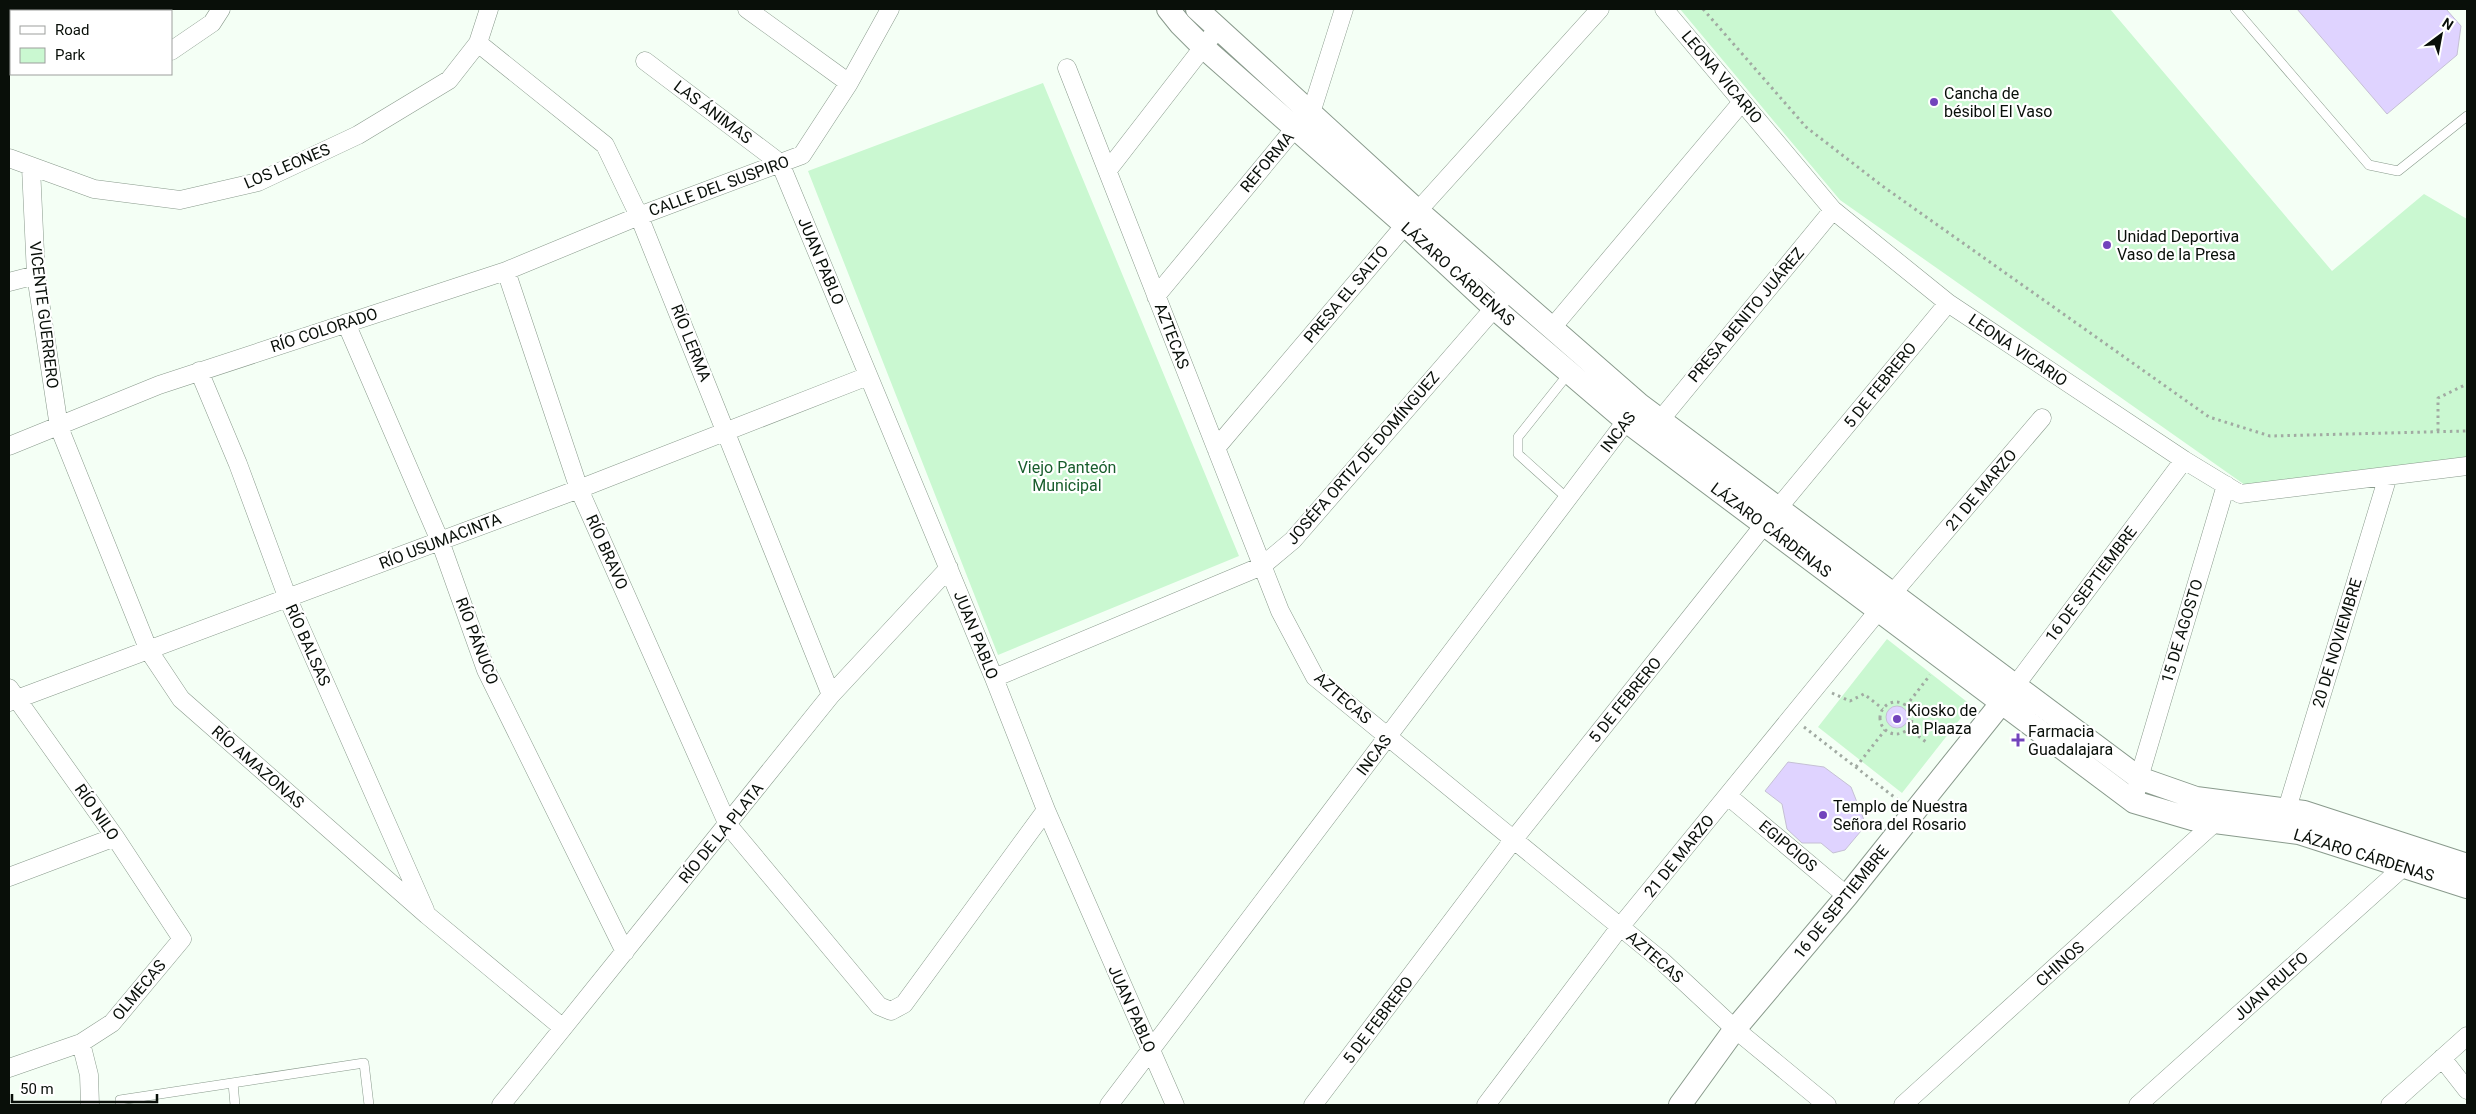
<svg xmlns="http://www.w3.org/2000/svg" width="2476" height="1114" viewBox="0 0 2476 1114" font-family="Roboto,sans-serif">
  <rect width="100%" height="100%" fill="#f4fff5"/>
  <path fill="#caf8d1" d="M 1680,9 L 2110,9 L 2332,271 L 2424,194 L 2467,219 L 2467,460 L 2245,485 L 1840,200 Z
    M 1043,83 L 1239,556 L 998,655 L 808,171 Z
    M 1887,639 L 1971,705 L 1902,793 L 1818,727 Z"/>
  <path fill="#dfd3ff" stroke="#c5c0d4" d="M 2297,9 L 2446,9 L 2461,26 L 2457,55 L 2387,114 Z
    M1886 717a11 11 0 1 1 22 0a11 11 0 1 1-22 0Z
    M 1788,762 L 1824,767 L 1851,787 L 1866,825 L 1845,850 L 1833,853 L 1821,843 L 1802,843 L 1787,829 L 1782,804 L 1765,791 Z"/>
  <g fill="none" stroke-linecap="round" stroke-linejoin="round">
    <g stroke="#899a8c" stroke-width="10">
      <path id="service" d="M 2235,9 L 2369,165 L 2398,171 L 2467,116
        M 1568,499 L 1518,454 L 1518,437 L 1569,373
        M 233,1083 L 235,1105
        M 120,1105 L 120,1100 L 364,1063 L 369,1105"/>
    </g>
    <g stroke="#899a8c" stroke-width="19">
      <path id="minor" d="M 57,9 L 59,11
        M 747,9 L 849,83
        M 1664,9 L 1833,210 L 1948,303 L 2184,460 L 2240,494 L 2467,466
        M 478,43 L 605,145 L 639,216 L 831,695
        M 171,51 L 212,23 L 221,9
        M 645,61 L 780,163 L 994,678 L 1046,810 L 1175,1105
        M 1067,68 L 1280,611 L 1315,677 L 1662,961 L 1735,1029 L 1827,1105
        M 9,158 L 94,189 L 180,200 L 258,182 L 358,135 L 449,80 L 478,43 L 489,9
        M 31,167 L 36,275 L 59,427 L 149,651 L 181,699 L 427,915 L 563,1028
        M 1108,170 L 1218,28
        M 506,271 L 579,489 L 728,825 L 879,1006 L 891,1011 L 904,1004 L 1046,810
        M 9,282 L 36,275
        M 1156,296 L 1295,128 L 1311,113 L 1344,9
        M 346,323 L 440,541 L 486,670 L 625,952
        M 1551,329 L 1742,102
        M 199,371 L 238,464 L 288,599 L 425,910
        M 1652,430 L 1833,210
        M 9,446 L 159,385 L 506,271 L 639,216 L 802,155 L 849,83 L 890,9
        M 1216,448 L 1405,225 L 1600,9
        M 994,678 L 1262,566 L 1293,540 L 1502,299
        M 2015,686 L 2184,460
        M 9,688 L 115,837 L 182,939 L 112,1023 L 81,1043 L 9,1068
        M 9,702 L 579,489 L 868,376
        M 1728,796 L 1847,896
        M 2134,802 L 2139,778 L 2226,485
        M 2283,822 L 2388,476
        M 9,877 L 115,837
        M 81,1043 L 89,1075 L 90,1105
        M 2442,1058 L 2467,1090
        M 501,1105 L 831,695 L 949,568
        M 1109,1105 L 1633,412
        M 1313,1105 L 1514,839 L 1764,525 L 1948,303
        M 1486,1105 L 1620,927 L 1892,594 L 2042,418
        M 1903,1105 L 2223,815
        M 2138,1105 L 2411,860
        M 2390,1105 L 2467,1036"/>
    </g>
    <g stroke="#899a8c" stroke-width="24">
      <path id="tertiary" d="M 1168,9 L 1180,24 L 1203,47 L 1405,225 L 1494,308 L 1626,421 L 2134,802 L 2192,819 L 2299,833 L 2467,887
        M 1197,9 L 1418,211 L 1639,404 L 2139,778 L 2196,798 L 2304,812 L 2467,865
        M 1680,1105 L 1735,1029 L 1847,896 L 2011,691"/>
    </g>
    <path stroke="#a1aaa2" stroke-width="3" stroke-dasharray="2.5 4" stroke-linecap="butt" d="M 1703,9 L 1806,127 L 1881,185 L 2209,417 L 2270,436 L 2467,431
      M 2438,431 L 2438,398 L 2467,384
      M 1832,693 L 1850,701 L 1864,694 L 1883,709
      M1880 718a16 16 0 1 1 32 0a16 16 0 1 1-32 0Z
      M 1906,706 L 1930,675
      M 1804,727 L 1898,800
      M 1908,728 L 1926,742
      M 1856,767 L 1885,730"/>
    <use href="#service" stroke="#fff" stroke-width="9"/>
    <use href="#minor" stroke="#fff" stroke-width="18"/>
    <use href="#tertiary" stroke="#fff" stroke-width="22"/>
  </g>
  <g fill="#7244bc" stroke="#fff" stroke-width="2">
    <circle cx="1934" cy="102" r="5"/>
    <circle cx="2107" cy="245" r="5"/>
    <circle cx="1897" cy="719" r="5"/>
    <path d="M2015.5 732.5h5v5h5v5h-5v5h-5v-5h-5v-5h5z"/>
    <circle cx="1823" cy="815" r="5"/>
  </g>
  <g text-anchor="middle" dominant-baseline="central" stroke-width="4.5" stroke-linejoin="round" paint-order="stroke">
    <g font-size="16" fill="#090f09" stroke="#fff">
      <text transform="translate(1722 77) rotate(50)">LEONA VICARIO</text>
      <text transform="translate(713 112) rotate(37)">LAS ÁNIMAS</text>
      <text transform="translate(1267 162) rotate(-50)">REFORMA</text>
      <text transform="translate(287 166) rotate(-23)">LOS LEONES</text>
      <text transform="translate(719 186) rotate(-20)">CALLE DEL SUSPIRO</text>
      <text transform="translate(821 261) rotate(67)">JUAN PABLO</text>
      <text transform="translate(1458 274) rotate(42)">LÁZARO CÁRDENAS</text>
      <text transform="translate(1346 294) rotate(-50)">PRESA EL SALTO</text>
      <text transform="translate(44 315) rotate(83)">VICENTE GUERRERO</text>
      <text transform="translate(1746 315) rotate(-50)">PRESA BENITO JUÁREZ</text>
      <text transform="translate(324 330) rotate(-18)">RÍO COLORADO</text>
      <text transform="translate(1172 336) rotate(69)">AZTECAS</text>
      <text transform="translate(691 343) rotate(68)">RÍO LERMA</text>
      <text transform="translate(2018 350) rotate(34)">LEONA VICARIO</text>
      <text transform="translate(1880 385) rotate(-51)">5 DE FEBRERO</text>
      <text transform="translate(1618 432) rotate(-53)">INCAS</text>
      <text transform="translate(1363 458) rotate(-49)">JOSÉFA ORTIZ DE DOMÍNGUEZ</text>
      <text transform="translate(1981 490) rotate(-50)">21 DE MARZO</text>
      <text transform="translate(1771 530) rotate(37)">LÁZARO CÁRDENAS</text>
      <text transform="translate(440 541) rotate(-21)">RÍO USUMACINTA</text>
      <text transform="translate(607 552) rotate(66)">RÍO BRAVO</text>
      <text transform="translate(2091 584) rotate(-53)">16 DE SEPTIEMBRE</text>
      <text transform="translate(2182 631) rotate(-73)">15 DE AGOSTO</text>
      <text transform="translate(976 635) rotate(68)">JUAN PABLO</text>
      <text transform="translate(477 641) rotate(69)">RÍO PÁNUCO</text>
      <text transform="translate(2337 643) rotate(-73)">20 DE NOVIEMBRE</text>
      <text transform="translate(308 645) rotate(66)">RÍO BALSAS</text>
      <text transform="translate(1343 698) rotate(41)">AZTECAS</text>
      <text transform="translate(1625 700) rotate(-51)">5 DE FEBRERO</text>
      <text transform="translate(1374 755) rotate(-53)">INCAS</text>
      <text transform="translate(258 767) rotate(41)">RÍO AMAZONAS</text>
      <text transform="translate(97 812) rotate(55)">RÍO NILO</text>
      <text transform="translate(721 833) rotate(-51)">RÍO DE LA PLATA</text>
      <text transform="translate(1788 846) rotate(40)">EGIPCIOS</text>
      <text transform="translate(2364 855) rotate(17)">LÁZARO CÁRDENAS</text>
      <text transform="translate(1679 856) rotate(-51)">21 DE MARZO</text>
      <text transform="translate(1841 902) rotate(-51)">16 DE SEPTIEMBRE</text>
      <text transform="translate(1655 957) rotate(41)">AZTECAS</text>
      <text transform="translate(2060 964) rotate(-42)">CHINOS</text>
      <text transform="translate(2271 986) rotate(-42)">JUAN RULFO</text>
      <text transform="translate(139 990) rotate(-50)">OLMECAS</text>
      <text transform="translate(1132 1009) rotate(66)">JUAN PABLO</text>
      <text transform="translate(1378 1020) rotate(-53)">5 DE FEBRERO</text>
    </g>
    <g font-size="16" fill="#090f09" stroke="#fff" text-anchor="start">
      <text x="1944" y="93">Cancha de<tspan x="1944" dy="18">bésibol El Vaso</tspan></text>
      <text x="2117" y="236">Unidad Deportiva<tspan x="2117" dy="18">Vaso de la Presa</tspan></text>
      <text x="1907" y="710">Kiosko de<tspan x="1907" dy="18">la Plaaza</tspan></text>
      <text x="2028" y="731">Farmacia<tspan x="2028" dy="18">Guadalajara</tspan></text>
      <text x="1833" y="806">Templo de Nuestra<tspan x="1833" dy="18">Señora del Rosario</tspan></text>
    </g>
    <g font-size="16" fill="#185d2c" stroke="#fff">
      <text x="1067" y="467">Viejo Panteón<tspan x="1067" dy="18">Municipal</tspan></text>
    </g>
  </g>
  <rect width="2476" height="1114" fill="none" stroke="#090f09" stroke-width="20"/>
  <rect x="10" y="10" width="162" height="65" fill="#ffffff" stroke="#9d9f9d"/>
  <rect x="20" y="26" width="25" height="8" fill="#ffffff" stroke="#9d9f9d"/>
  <text x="55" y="35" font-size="15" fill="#090f09">Road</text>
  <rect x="20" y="48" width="25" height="15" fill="#caf8d1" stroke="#9d9f9d"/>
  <text x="55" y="60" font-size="15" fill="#090f09">Park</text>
  <g transform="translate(2441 35) rotate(32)" stroke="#ffffff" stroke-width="4" paint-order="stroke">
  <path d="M0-4L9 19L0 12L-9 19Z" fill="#090f09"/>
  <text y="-8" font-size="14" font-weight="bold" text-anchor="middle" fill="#090f09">N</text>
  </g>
  <path d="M12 1094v8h145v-8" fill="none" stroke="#090f09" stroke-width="2.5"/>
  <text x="20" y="1094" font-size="15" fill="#090f09" stroke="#ffffff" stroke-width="4" paint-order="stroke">50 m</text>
</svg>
